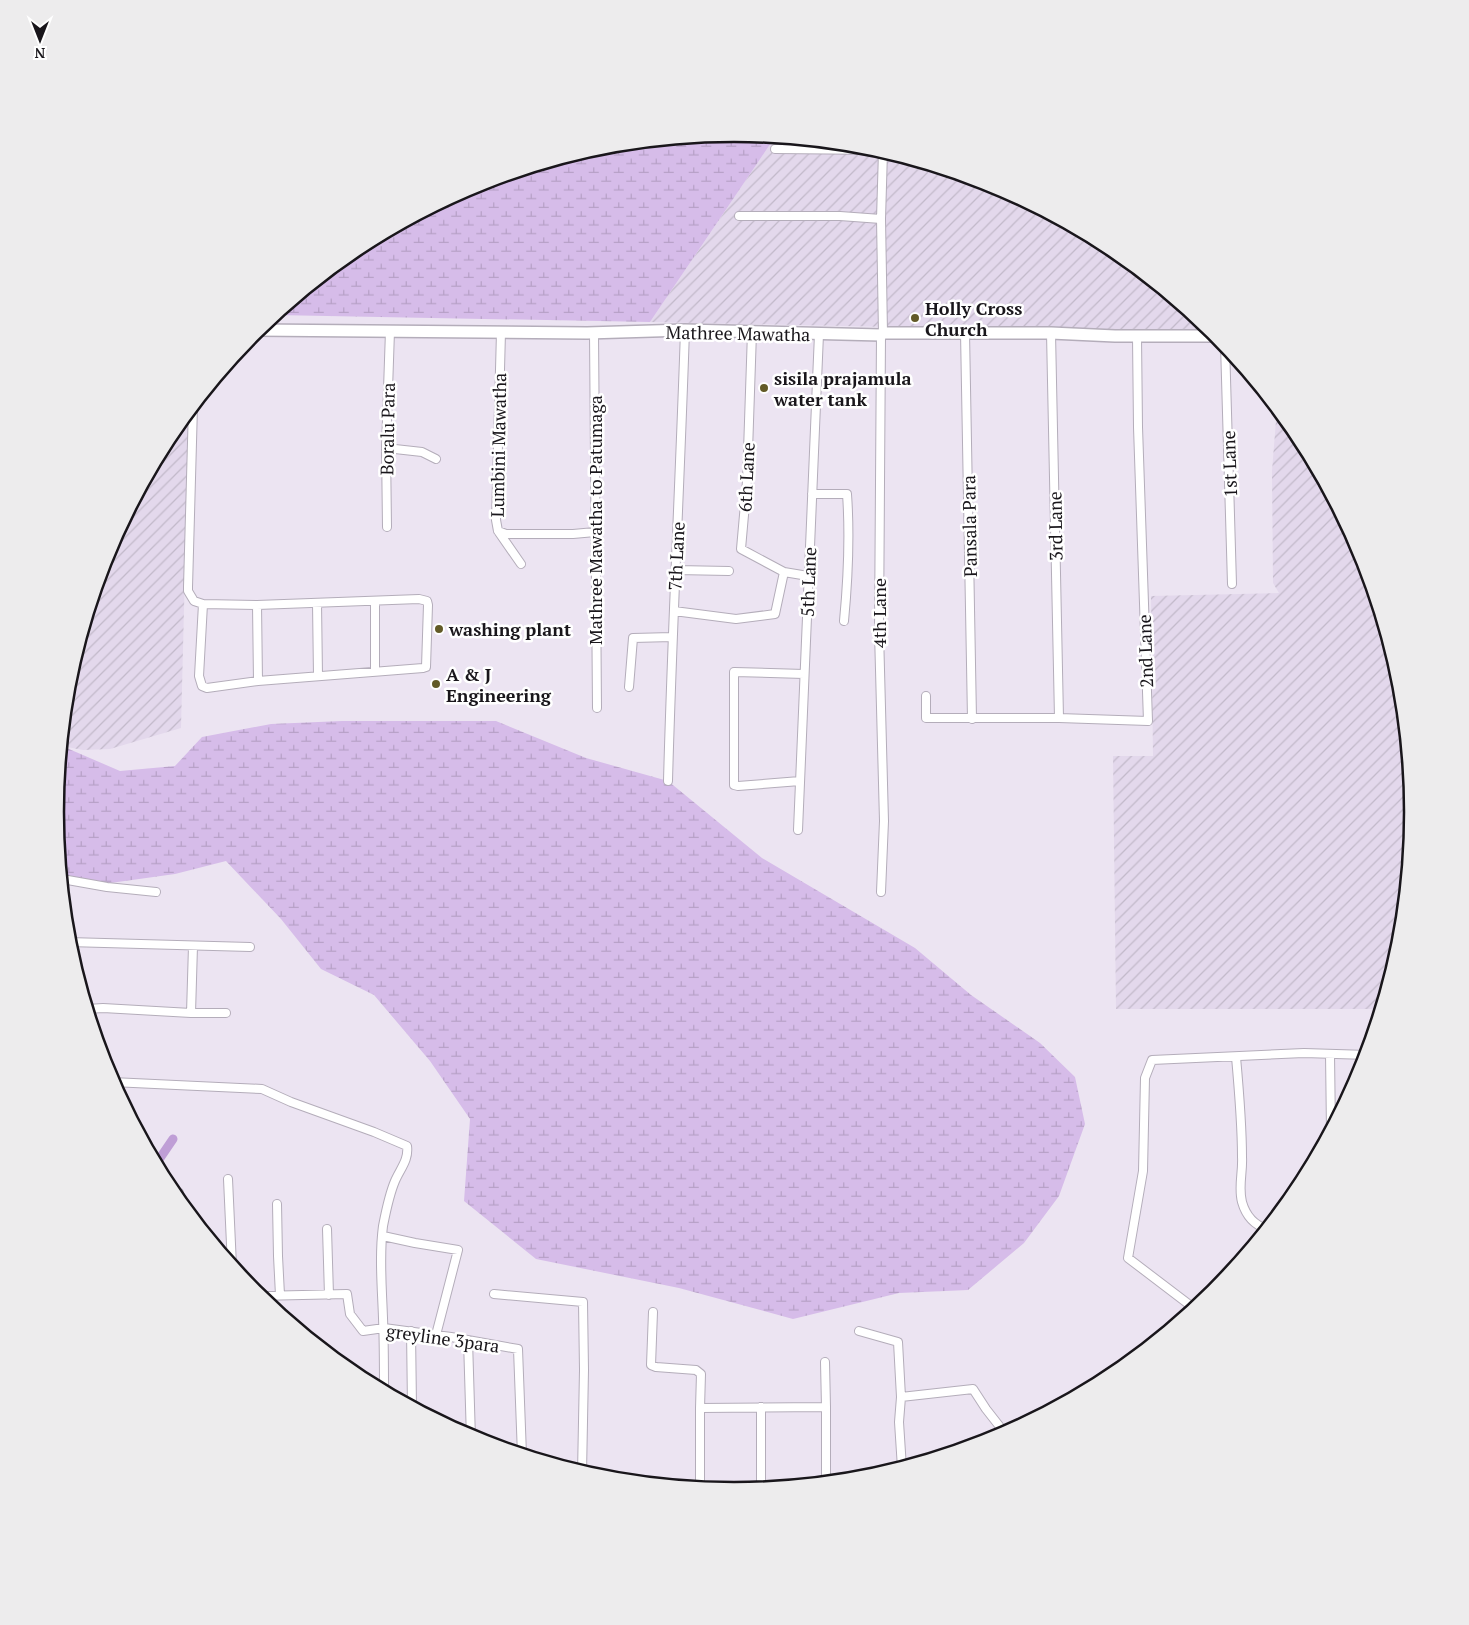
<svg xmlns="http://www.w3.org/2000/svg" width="1469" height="1625" viewBox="0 0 1469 1625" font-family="'PT Serif',serif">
  <defs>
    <pattern id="industrial-furrows" width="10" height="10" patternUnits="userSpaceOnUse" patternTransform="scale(1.25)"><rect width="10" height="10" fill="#e3d8ec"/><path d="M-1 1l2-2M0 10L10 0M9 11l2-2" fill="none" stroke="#c2b9ca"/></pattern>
    <pattern id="wetland-marsh" width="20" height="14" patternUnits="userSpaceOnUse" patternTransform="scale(1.25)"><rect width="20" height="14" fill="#d6bce9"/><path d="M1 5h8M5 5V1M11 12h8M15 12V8" fill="none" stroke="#b7a1c7"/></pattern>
  </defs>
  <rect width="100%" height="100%" fill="#ece4f2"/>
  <path fill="url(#industrial-furrows)" d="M 775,137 L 867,146 L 995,185 L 1112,248 L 1216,334 L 650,322 Z
    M 1277,408 L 1300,435 L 1362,553 L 1401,680 L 1414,812 L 1401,945 L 1382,1009 L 1116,1009 L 1113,756 L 1153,756 L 1151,596 L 1279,593 L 1273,583 L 1272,471 Z
    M 189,411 L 181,728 L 110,749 L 83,750 L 62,746 L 68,680 L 107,552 L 170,435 Z"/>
  <path fill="url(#wetland-marsh)" d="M 735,133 L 775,137 L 650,322 L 275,315 L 357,247 L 475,185 L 602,146 Z
    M 342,721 L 496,721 L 586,758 L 668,781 L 762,858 L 915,948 L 971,995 L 1040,1043 L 1075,1077 L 1085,1124 L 1059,1196 L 1024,1243 L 968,1290 L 899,1293 L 793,1319 L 679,1288 L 536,1259 L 464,1201 L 470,1119 L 430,1061 L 374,995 L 321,969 L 281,919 L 226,861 L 175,874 L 96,885 L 61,878 L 55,812 L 62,746 L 120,771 L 175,766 L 202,737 L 271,724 Z"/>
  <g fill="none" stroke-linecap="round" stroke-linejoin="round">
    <path stroke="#bf9ed6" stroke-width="9" d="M 156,1164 L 173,1139"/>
    <g stroke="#b4adba" stroke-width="10">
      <path id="street" d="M 775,149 L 881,150
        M 739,216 L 840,216 L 881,219
        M 501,332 L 496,520 L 498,531 L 506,534 L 573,534 L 595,532
        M 752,332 L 747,481 L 741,549 L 784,572 L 808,576
        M 965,332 L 972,719
        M 594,333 L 597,708
        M 883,333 L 881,219 L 883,151
        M 1051,333 L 1059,718
        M 881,335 L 879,632 L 884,821 L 881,892
        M 1225,344 L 1232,584
        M 193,406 L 188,587 L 188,591 L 194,601 L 203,604 L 257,605 L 419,599 L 427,601 L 428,605 L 426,667 L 423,668 L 258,681 L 207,688 L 202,686 L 199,676 L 203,604
        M 386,448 L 422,452 L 436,459
        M 812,494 L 847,494 C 850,536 848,579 844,621
        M 387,527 L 386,448 L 390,331
        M 498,531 L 521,564
        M 676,570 L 729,571
        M 375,602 L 375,671
        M 317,603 L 318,676
        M 257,605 L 258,681
        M 674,611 L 736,619 L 775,614 L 784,572
        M 629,687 L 633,638 L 672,637
        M 926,696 L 926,718 L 1059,718 L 1148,721 L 1138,427 L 1137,337
        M 668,781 C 672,631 680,481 685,330
        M 800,781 L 738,786 L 734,785 L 734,672 L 804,674
        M 798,830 L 819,334
        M 62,879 L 107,887 L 156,892
        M 68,942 L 250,947
        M 87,1009 L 103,1008 L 191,1013 L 226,1013
        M 191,1013 L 193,946
        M 1330,1054 L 1331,1131
        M 1236,1057 C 1239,1090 1242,1123 1242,1157 C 1243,1172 1238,1187 1242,1202 C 1246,1216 1254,1225 1267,1229
        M 112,1082 L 262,1089 L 291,1102 L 374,1132 L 407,1146 C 409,1160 400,1169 395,1181 C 389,1195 386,1211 383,1226 C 379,1256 382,1288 383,1318 C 384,1343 384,1367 384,1392
        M 228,1179 L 232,1266
        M 172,1193 L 179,1193 L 180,1202
        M 277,1204 L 278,1256 L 280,1295
        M 327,1229 L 329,1295
        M 383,1236 L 415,1243 L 458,1250 L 436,1335
        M 494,1294 L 583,1302 L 584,1370 L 582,1473
        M 258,1296 L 347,1294 L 350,1314 L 363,1331 L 384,1328 L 451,1337 L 518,1349 L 522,1455
        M 1195,1309 L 1128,1258 L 1143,1171 L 1145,1078 L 1152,1060 L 1304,1053 L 1368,1055
        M 653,1312 L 651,1365 L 656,1367 L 696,1370 L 701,1374 L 700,1408 L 826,1407 L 825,1362
        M 411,1331 L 412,1407
        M 859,1331 L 898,1342 L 901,1397 L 973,1389 L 986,1409 L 1004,1432 L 1009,1432
        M 468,1340 L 471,1439
        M 901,1397 L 899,1422 L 902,1468
        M 761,1407 L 761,1489
        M 826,1407 L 826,1483
        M 700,1489 L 700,1408"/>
    </g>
    <g stroke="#b4adba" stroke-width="14">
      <path id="secondary" d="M 256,330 L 587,333 L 685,330 L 881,335 L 883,333 L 1051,333 L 1115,336 L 1218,336"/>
    </g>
    <use href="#street" stroke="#fff" stroke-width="8"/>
    <use href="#secondary" stroke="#fff" stroke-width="11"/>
  </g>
  <g fill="#625a27" stroke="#fff" stroke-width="2">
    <circle cx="915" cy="318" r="5"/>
    <circle cx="764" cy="388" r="5"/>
    <circle cx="439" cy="629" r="5"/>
    <circle cx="436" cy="684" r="5"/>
  </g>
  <g text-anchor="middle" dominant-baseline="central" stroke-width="5" stroke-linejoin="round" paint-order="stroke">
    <g font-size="18" font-weight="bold" fill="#19161b" stroke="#fff" text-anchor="start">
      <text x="925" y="308">Holly Cross<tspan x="925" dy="21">Church</tspan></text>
      <text x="774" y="378">sisila prajamula<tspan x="774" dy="21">water tank</tspan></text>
      <text x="449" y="629">washing plant</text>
      <text x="446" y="674">A &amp; J<tspan x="446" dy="21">Engineering</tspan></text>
    </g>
    <g font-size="18" fill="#19161b" stroke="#fff">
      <text transform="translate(738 333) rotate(1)">Mathree Mawatha</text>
      <text transform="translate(387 429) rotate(-89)">Boralu Para</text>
      <text transform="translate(498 445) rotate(-89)">Lumbini Mawatha</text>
      <text transform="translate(1229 464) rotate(-92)">1st Lane</text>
      <text transform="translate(746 477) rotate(-87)">6th Lane</text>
      <text transform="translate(595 520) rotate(-90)">Mathree Mawatha to Patumaga</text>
      <text transform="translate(969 526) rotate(-91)">Pansala Para</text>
      <text transform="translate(1055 526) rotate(-91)">3rd Lane</text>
      <text transform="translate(676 556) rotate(-87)">7th Lane</text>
      <text transform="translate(808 582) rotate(-88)">5th Lane</text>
      <text transform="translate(879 613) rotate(-90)">4th Lane</text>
      <text transform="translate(1145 651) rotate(-92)">2nd Lane</text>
      <text transform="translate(443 1338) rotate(8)">greyline 3para</text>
    </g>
  </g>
  <path d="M0 0H1469V1625H0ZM64 812a670 670 0 1 1 1340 0a670 670 0 1 1-1340 0Z" fill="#edeced" fill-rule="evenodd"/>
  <path fill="none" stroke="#19161b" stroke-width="2.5" d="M64 812a670 670 0 1 1 1340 0a670 670 0 1 1-1340 0Z"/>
  <g transform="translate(40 40) rotate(180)" stroke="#ffffff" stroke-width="4" paint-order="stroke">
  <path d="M0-4L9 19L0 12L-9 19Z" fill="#19161b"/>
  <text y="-8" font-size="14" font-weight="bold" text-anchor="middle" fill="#19161b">N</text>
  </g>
</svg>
